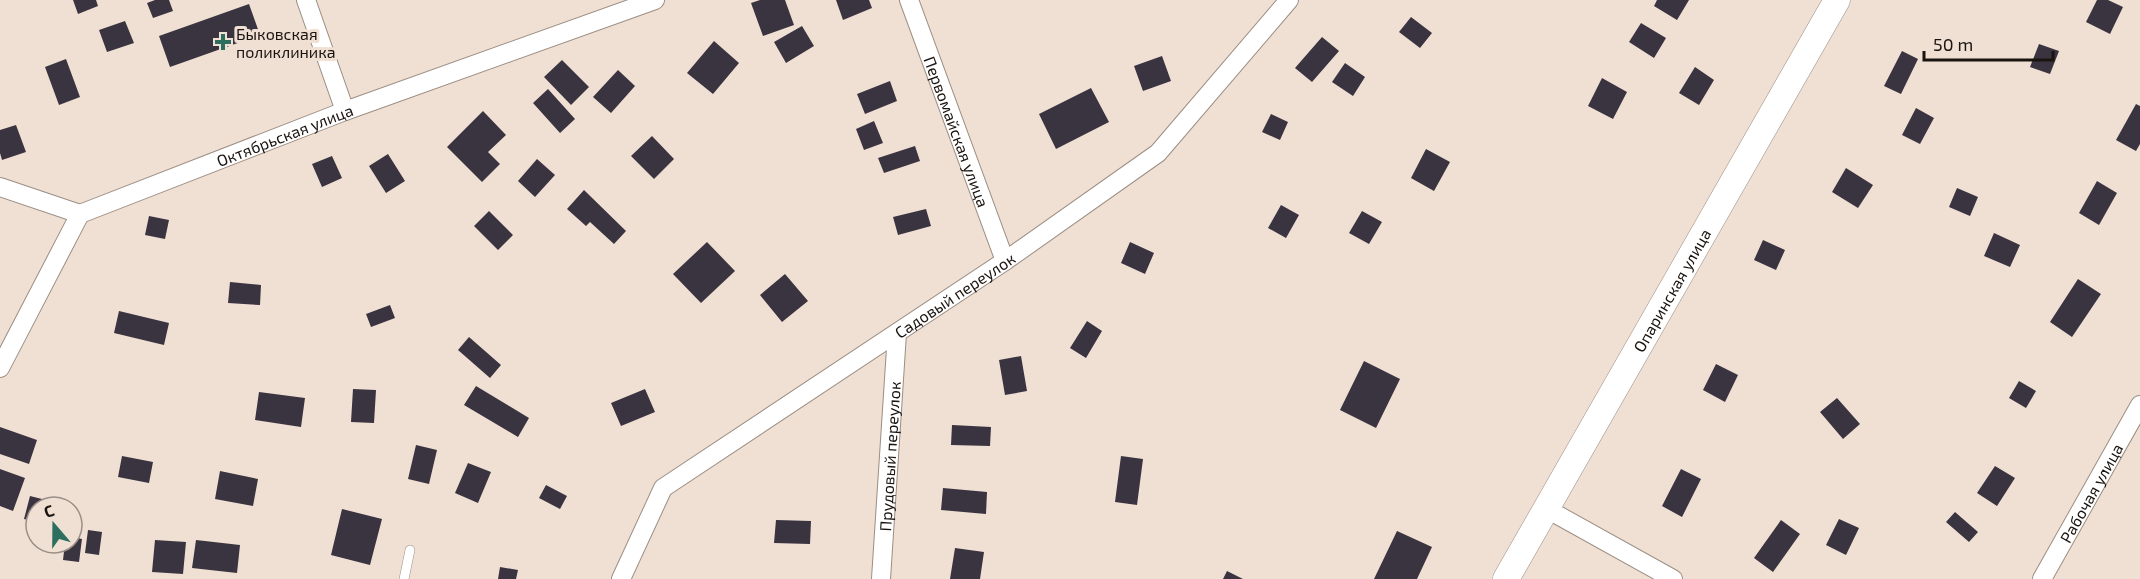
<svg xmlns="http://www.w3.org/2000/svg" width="2140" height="579" viewBox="0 0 2140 579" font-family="'Exo 2',sans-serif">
  <rect width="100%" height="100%" fill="#f0e0d4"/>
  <path fill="#3a3340" d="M 73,0 L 96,0 L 98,6 L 78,14 Z
    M 155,0 L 169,0 L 173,11 L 153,18 L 147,3 Z
    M 760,0 L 785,0 L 794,25 L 763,36 L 751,3 Z
    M 836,0 L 869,0 L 872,8 L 843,20 Z
    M 1657,0 L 1689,0 L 1677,20 L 1654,6 Z
    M 2097,0 L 2108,0 L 2123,7 L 2110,34 L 2086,22 Z
    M 249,4 L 260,35 L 170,67 L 159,36 Z
    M 1411,17 L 1432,33 L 1420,48 L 1399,32 Z
    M 125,21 L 134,43 L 107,52 L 99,30 Z
    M 1641,23 L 1666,38 L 1654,58 L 1629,42 Z
    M 802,26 L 814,46 L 786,63 L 774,42 Z
    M 1322,37 L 1339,51 L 1312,82 L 1295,68 Z
    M 714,41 L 739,63 L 713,94 L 687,73 Z
    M 2039,44 L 2059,51 L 2050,74 L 2030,67 Z
    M 1902,51 L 1918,59 L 1901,94 L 1884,86 Z
    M 1162,56 L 1171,81 L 1143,91 L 1134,66 Z
    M 66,59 L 80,97 L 59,105 L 45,67 Z
    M 562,60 L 589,87 L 571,105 L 544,77 Z
    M 1345,63 L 1365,77 L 1353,96 L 1332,82 Z
    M 1695,67 L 1714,80 L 1699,105 L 1679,93 Z
    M 618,70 L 635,86 L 611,113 L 593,97 Z
    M 1602,78 L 1627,92 L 1613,119 L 1588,106 Z
    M 890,81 L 897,101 L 865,114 L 857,94 Z
    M 1091,88 L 1109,122 L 1056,149 L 1039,114 Z
    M 548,89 L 575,119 L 560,133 L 533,103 Z
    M 2136,104 L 2140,106 L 2140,144 L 2136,151 L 2116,140 Z
    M 1916,108 L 1934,118 L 1920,144 L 1902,135 Z
    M 483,111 L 506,135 L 488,152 L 500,164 L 482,182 L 447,147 Z
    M 1271,114 L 1288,122 L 1280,140 L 1262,132 Z
    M 874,121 L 883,143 L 864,150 L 856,129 Z
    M 16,125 L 26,152 L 2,160 L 0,153 L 0,130 Z
    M 652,136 L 674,159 L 654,179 L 631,156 Z
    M 915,146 L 920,161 L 884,173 L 878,158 Z
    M 1426,149 L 1450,162 L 1434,191 L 1411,178 Z
    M 388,154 L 405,181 L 386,193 L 369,166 Z
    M 332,156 L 342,178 L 322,187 L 312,164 Z
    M 537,159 L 555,175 L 535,197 L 518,181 Z
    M 1846,168 L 1873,185 L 1858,208 L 1832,192 Z
    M 2097,181 L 2117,193 L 2099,225 L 2079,213 Z
    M 1957,188 L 1978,197 L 1970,216 L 1949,207 Z
    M 584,190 L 626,231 L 614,244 L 590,222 L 586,226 L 567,209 Z
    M 1281,205 L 1299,215 L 1286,238 L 1268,228 Z
    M 926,209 L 931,226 L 898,235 L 893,217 Z
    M 489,211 L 513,235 L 498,250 L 474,226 Z
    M 1362,211 L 1382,222 L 1369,244 L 1349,233 Z
    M 149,216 L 169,220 L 165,239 L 145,235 Z
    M 1994,233 L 2020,245 L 2010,267 L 1984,256 Z
    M 1763,240 L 1785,250 L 1776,270 L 1754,260 Z
    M 707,242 L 735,271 L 701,303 L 673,274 Z
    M 1130,242 L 1154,253 L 1145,274 L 1121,263 Z
    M 785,274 L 808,301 L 782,322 L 760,295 Z
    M 2078,279 L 2101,294 L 2072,337 L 2050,322 Z
    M 230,282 L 261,285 L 260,305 L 228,303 Z
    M 390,305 L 395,318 L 371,327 L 366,314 Z
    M 119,311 L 169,323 L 164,345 L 114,333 Z
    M 1087,321 L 1102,331 L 1086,358 L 1070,348 Z
    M 469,337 L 501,365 L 490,378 L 458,350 Z
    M 1021,356 L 1027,391 L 1005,395 L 999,360 Z
    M 1364,361 L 1400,379 L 1376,428 L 1340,410 Z
    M 1716,364 L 1738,375 L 1725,402 L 1703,390 Z
    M 2019,381 L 2036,391 L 2026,408 L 2009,398 Z
    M 476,386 L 529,418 L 518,437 L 464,405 Z
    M 353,389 L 376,390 L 374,423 L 351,422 Z
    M 645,389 L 655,412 L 621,426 L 611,403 Z
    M 259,392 L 305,398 L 301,427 L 255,420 Z
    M 1837,398 L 1860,424 L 1843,439 L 1820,412 Z
    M 952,425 L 991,427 L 990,446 L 951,445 Z
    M 0,427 L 37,440 L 29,464 L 0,454 Z
    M 416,445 L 437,450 L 429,484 L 408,479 Z
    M 122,456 L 153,462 L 149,483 L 118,477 Z
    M 1121,456 L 1143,459 L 1137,505 L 1115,502 Z
    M 468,463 L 491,472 L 478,503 L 455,493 Z
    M 1995,466 L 2015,478 L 1997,506 L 1977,493 Z
    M 0,469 L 25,478 L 13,511 L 0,506 Z
    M 1681,469 L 1701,479 L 1682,517 L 1662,506 Z
    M 220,471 L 258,479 L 253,506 L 215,499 Z
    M 546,485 L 567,496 L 560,509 L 539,498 Z
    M 943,488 L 987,492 L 986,514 L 941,510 Z
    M 30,496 L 70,506 L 70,507 L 36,507 L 36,522 L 24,519 Z
    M 342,509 L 382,519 L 370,565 L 331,555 Z
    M 1955,512 L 1978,532 L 1969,542 L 1946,522 Z
    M 1839,519 L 1859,528 L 1846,555 L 1826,545 Z
    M 776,520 L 811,521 L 810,544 L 774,543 Z
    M 1781,520 L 1800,534 L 1773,572 L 1754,558 Z
    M 88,530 L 102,532 L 99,555 L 85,553 Z
    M 1397,531 L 1432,547 L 1417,579 L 1374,579 Z
    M 72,537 L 82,539 L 79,562 L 63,560 L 65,543 L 72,543 Z
    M 155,540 L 186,542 L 183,574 L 152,572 Z
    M 196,540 L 240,545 L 237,573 L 192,568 Z
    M 955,548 L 984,552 L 980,579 L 950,579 Z
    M 500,567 L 518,570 L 516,579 L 498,579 Z
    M 1227,571 L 1243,579 L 1223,579 Z"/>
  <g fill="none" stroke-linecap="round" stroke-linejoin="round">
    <g stroke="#9c8e83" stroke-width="10">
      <path id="service" d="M 404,579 L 410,550"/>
    </g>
    <g stroke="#9c8e83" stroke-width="20">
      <g id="minor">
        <path d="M 306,0 L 345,111"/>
        <path id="s1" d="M 909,0 L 1005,261"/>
        <path d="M 0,187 L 80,214"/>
        <path id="s2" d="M 0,368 L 80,214 L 345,111 L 655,0"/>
        <path d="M 1545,508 L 1673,579"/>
        <path id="s3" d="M 621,579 L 663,488 L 1005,261 L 1158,153 L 1289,0"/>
        <path id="s4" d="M 881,579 L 897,333"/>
        <path id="s5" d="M 2042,579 L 2140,405"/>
      </g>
    </g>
    <g stroke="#9c8e83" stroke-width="27">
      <g id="secondary">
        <path id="s6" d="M 1506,579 L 1837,0"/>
      </g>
    </g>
    <use href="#service" stroke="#fff" stroke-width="9"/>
    <use href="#minor" stroke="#fff" stroke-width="18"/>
    <use href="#secondary" stroke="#fff" stroke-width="26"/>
  </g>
  <path fill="#2d6f5f" stroke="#f0e0d4" stroke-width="2" d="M220 33h6v6h6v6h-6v6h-6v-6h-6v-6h6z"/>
  <g text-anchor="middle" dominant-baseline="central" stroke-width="6" stroke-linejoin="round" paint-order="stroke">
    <g font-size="16" fill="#1a1410" stroke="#f0e0d4" text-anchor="start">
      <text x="236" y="33">Быковская<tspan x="236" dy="18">поликлиника</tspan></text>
    </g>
    <g font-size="16" fill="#1a1410" stroke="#f0e0d4">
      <text stroke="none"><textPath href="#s1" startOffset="140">Первомайская улица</textPath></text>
      <text stroke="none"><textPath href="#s2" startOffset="393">Октябрьская улица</textPath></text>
      <text stroke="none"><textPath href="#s6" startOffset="333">Опаринская улица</textPath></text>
      <text stroke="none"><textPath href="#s3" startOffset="450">Садовый переулок</textPath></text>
      <text stroke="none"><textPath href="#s4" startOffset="123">Прудовый переулок</textPath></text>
      <text stroke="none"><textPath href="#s5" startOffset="99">Рабочая улица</textPath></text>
    </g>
  </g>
  <g transform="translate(54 525) rotate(340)"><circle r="28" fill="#f0e0d4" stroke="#9a8e86" stroke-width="1.5"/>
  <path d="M0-4.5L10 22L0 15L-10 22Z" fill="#2d6f5f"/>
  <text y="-9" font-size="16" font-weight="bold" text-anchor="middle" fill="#1a1410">С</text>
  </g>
  <path d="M1924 51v9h129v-9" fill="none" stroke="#1a1410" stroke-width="3"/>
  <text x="1933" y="51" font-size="18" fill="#1a1410" stroke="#f0e0d4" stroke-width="4.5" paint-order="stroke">50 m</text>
</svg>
